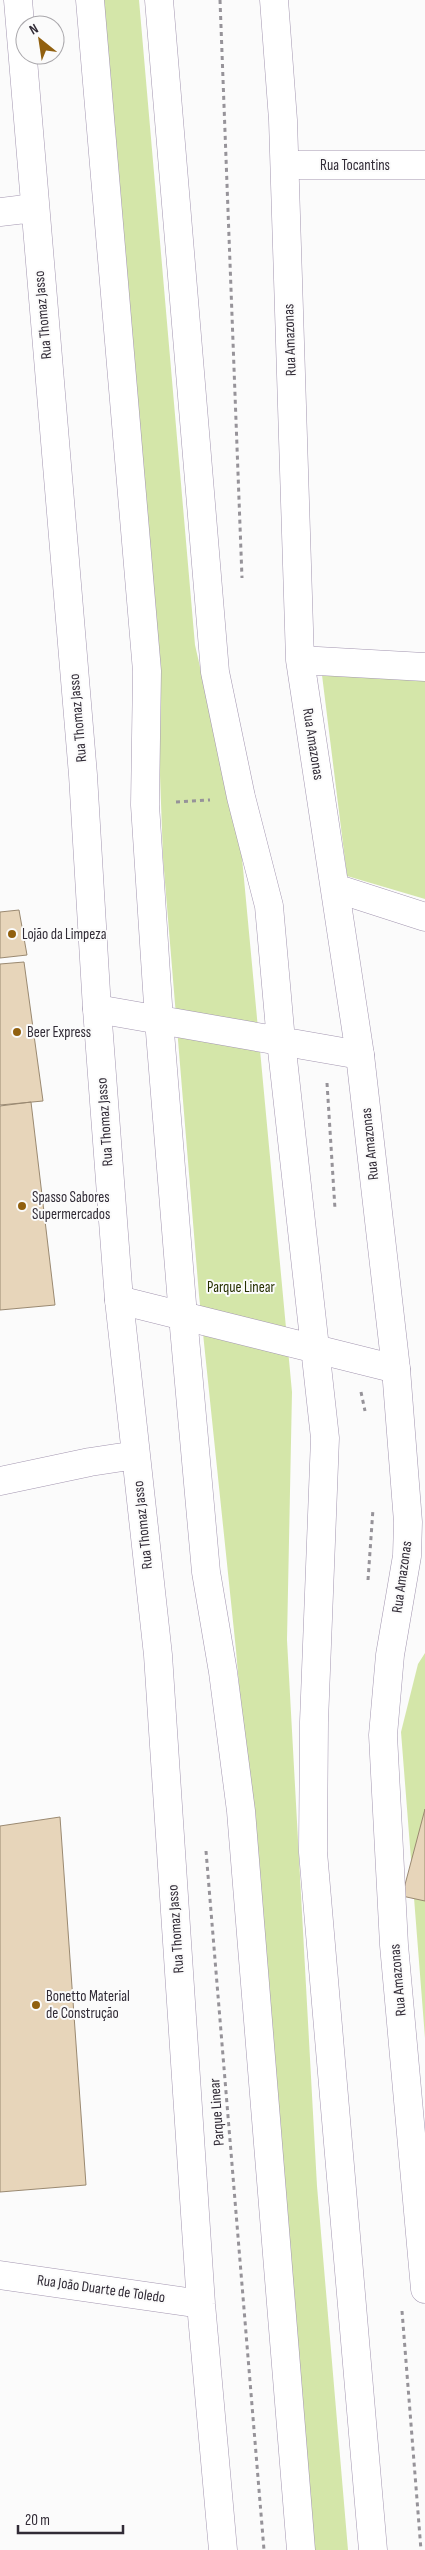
<svg xmlns="http://www.w3.org/2000/svg" width="425" height="2550" viewBox="0 0 425 2550" font-family="'Sofia Sans Condensed',sans-serif">
  <rect width="100%" height="100%" fill="#fbfbfb"/>
  <path fill="#d4e6a9" d="M 100,0 L 139,0 L 195,645 L 241,847 L 292,1392 L 287,1640 L 317,2186 L 348,2550 L 312,2550 L 236,1650 L 199,1295 L 163,858 L 156,665 Z
    M 322,675 L 425,681 L 425,899 L 347,876 Z
    M 425,1653 L 425,2038 L 401,1732 L 418,1664 Z"/>
  <path fill="#e7d5ba" stroke="#9a8971" d="M 19,910 L 27,955 L 0,958 L 0,912 Z
    M 24,962 L 43,1101 L 0,1105 L 0,964 Z
    M 31,1102 L 55,1305 L 0,1310 L 0,1106 Z
    M 425,1809 L 425,1901 L 402,1896 Z
    M 60,1817 L 86,2185 L 0,2192 L 0,1826 Z"/>
  <g fill="none" stroke-linecap="round" stroke-linejoin="round">
    <g stroke="#a396b0" stroke-width="29">
      <path id="minor" d="M 18,0 L 83,775 L 97,1009 L 119,1300 L 158,1655 L 201,2304 L 223,2550
        M 274,0 L 283,120 L 300,660 L 360,1055 L 396,1369 L 408,1522 L 407,1556 L 390,1655 L 383,1735 L 394,1945 L 425,2289
        M 285,165 L 425,165
        M 0,212 L 34,208
        M 300,660 L 425,667
        M 335,888 L 425,917
        M 0,1481 L 90,1462 L 136,1455
        M 0,2275 L 201,2304"/>
    </g>
    <g stroke="#a396b0" stroke-width="29">
      <path id="major" d="M 90,0 L 147,671 L 145,805 L 159,1020 L 183,1316 L 206,1572 L 223,1672 L 241,1811 L 301,2550
        M 159,0 L 215,672 L 241,797 L 269,906 L 281,1041 L 325,1438 L 314,1722 L 313,1852 L 373,2550
        M 97,1009 L 360,1055
        M 119,1300 L 396,1369"/>
    </g>
    <path stroke="#969399" stroke-width="3" stroke-dasharray="4 4" stroke-linecap="butt" d="M 220,0 L 242,578
      M 176,802 L 210,800
      M 327,1083 L 335,1209
      M 361,1392 L 365,1411
      M 368,1580 L 373,1509
      M 206,1851 L 264,2550
      M 402,2311 L 421,2550"/>
    <use href="#minor" stroke="#fff" stroke-width="28"/>
    <use href="#major" stroke="#fff" stroke-width="28"/>
  </g>
  <g fill="#91600f" stroke="#fbfbfb" stroke-width="2">
    <circle cx="12" cy="934" r="5"/>
    <circle cx="17" cy="1032" r="5"/>
    <circle cx="22" cy="1206" r="5"/>
    <circle cx="36" cy="2005" r="5"/>
  </g>
  <g text-anchor="middle" dominant-baseline="central" stroke-width="4" stroke-linejoin="round" paint-order="stroke">
    <g font-size="15" fill="#312b36" stroke="#fbfbfb">
      <text x="355" y="165">Rua Tocantins</text>
      <text transform="translate(43 315) rotate(-95)">Rua Thomaz Jasso</text>
      <text transform="translate(290 340) rotate(-92)">Rua Amazonas</text>
      <text transform="translate(78 718) rotate(-95)">Rua Thomaz Jasso</text>
      <text transform="translate(313 744) rotate(81)">Rua Amazonas</text>
      <text transform="translate(105 1122) rotate(-94)">Rua Thomaz Jasso</text>
      <text transform="translate(370 1144) rotate(-96)">Rua Amazonas</text>
      <text transform="translate(143 1525) rotate(-96)">Rua Thomaz Jasso</text>
      <text transform="translate(402 1577) rotate(-82)">Rua Amazonas</text>
      <text transform="translate(176 1929) rotate(-94)">Rua Thomaz Jasso</text>
      <text transform="translate(398 1980) rotate(-95)">Rua Amazonas</text>
      <text transform="translate(217 2112) rotate(-94)">Parque Linear</text>
      <text transform="translate(101 2289) rotate(8)">Rua João Duarte de Toledo</text>
    </g>
    <g font-size="15" fill="#312b36" stroke="#fbfbfb" text-anchor="start">
      <text x="22" y="934">Lojão da Limpeza</text>
      <text x="27" y="1032">Beer Express</text>
      <text x="32" y="1197">Spasso Sabores<tspan x="32" dy="17">Supermercados</tspan></text>
      <text x="46" y="1996">Bonetto Material<tspan x="46" dy="17">de Construção</tspan></text>
    </g>
    <g font-size="15" fill="#263000" stroke="#fbfbfb">
      <text x="241" y="1287">Parque Linear</text>
    </g>
  </g>
  <g transform="translate(40 40) rotate(330)"><circle r="24" fill="#fbfbfb" stroke="#aaa8ac"/>
  <path d="M0-4L9 19L0 12L-9 19Z" fill="#91600f"/>
  <text y="-8" font-size="14" font-weight="bold" text-anchor="middle" fill="#312b36">N</text>
  </g>
  <path d="M18 2525v8h105v-8" fill="none" stroke="#312b36" stroke-width="2.5"/>
  <text x="25" y="2525" font-size="15" fill="#312b36" stroke="#fbfbfb" stroke-width="4" paint-order="stroke">20 m</text>
</svg>
